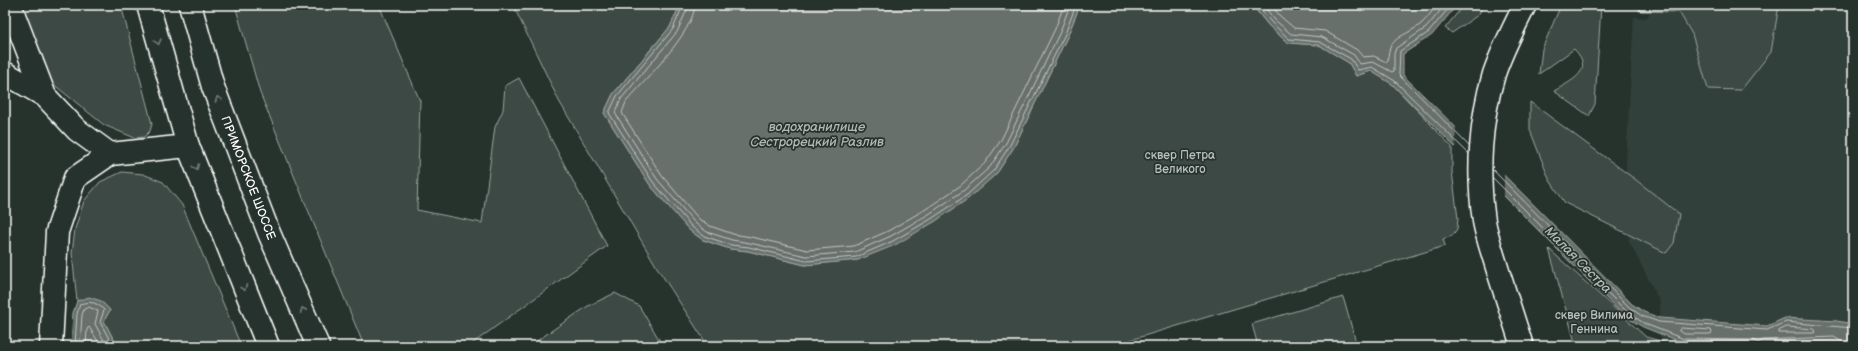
<svg xmlns="http://www.w3.org/2000/svg" width="1858" height="351" viewBox="0 0 1858 351" font-family="'Balsamiq Sans',sans-serif">
  <rect width="100%" height="100%" fill="#26332d"/>
  <filter id="ink" filterUnits="userSpaceOnUse"><feTurbulence type="fractalNoise" baseFrequency=".025" numOctaves="2"/><feDisplacementMap in="SourceGraphic" scale="8" xChannelSelector="R" yChannelSelector="G"/><feConvolveMatrix kernelMatrix="1 2 1 2 8 2 1 2 1" color-interpolation-filters="sRGB"/></filter>
  <g filter="url(#ink)">
    <path fill="#333f3a" d="M 1656,5 L 1853,5 L 1853,346 L 1661,346 L 1660,302 L 1629,241 L 1626,162 L 1634,17 L 1646,18 Z"/>
    <path fill="#3e4944" stroke="#9ea4a2" d="M 22,5 L 121,5 L 152,124 L 150,131 L 144,137 L 135,138 L 104,125 L 52,83 Z
      M 235,5 L 379,5 L 420,101 L 417,210 L 482,223 L 495,127 L 503,110 L 505,86 L 519,78 L 607,246 L 469,346 L 364,346 L 260,93 Z
      M 513,5 L 680,5 L 670,27 L 613,94 L 604,113 L 650,185 L 689,230 L 703,240 L 730,249 L 748,251 L 805,265 L 858,260 L 934,222 L 969,198 L 997,173 L 1014,147 L 1068,35 L 1080,5 L 1252,5 L 1269,26 L 1288,43 L 1319,45 L 1349,63 L 1356,76 L 1371,71 L 1392,84 L 1452,147 L 1452,171 L 1458,219 L 1457,229 L 1452,236 L 1443,239 L 1445,246 L 1110,346 L 708,346 L 658,269 L 559,101 Z
      M 1464,5 L 1484,5 L 1478,15 L 1452,33 L 1445,28 Z
      M 1561,5 L 1601,5 L 1595,104 L 1589,116 L 1554,91 C 1571,81 1596,71 1574,49 L 1539,74 L 1542,49 Z
      M 1640,5 L 1779,5 L 1771,52 L 1741,90 L 1708,89 L 1692,34 L 1679,12 L 1639,11 Z
      M 1530,102 L 1636,180 L 1679,214 L 1674,243 L 1666,253 L 1565,203 L 1549,179 L 1530,130 Z
      M 122,172 L 143,174 L 163,182 L 182,205 L 241,346 L 117,346 L 104,321 L 110,310 L 101,301 L 77,301 L 72,253 L 75,229 L 84,201 L 100,182 Z
      M 1549,249 L 1646,337 L 1678,346 L 1576,346 Z
      M 615,293 L 639,306 L 663,346 L 529,346 L 588,306 Z
      M 1343,297 L 1357,346 L 1258,346 L 1252,324 Z"/>
    <path fill="#67706c" stroke="#a4a9a7" d="M 680,5 L 1080,5 L 1068,35 L 1014,147 L 997,173 L 969,198 L 934,222 L 895,245 L 858,260 L 805,265 L 748,251 L 730,249 L 703,240 L 689,230 L 650,185 L 604,113 L 613,94 L 670,27 Z
      M 1252,5 L 1457,5 L 1432,35 L 1403,54 L 1403,75 L 1526,197 L 1632,304 L 1644,312 L 1660,318 L 1767,326 L 1785,318 L 1837,321 L 1853,324 L 1853,346 L 1841,346 L 1835,341 L 1761,344 L 1683,343 L 1643,327 L 1624,316 L 1392,84 L 1371,71 L 1356,76 L 1349,63 L 1319,45 L 1288,43 L 1269,26 Z
      M 89,297 L 101,301 L 110,310 L 104,321 L 117,346 L 71,346 L 73,313 L 77,301 Z"/>
    <path fill="#26332d" d="M 1456,124 L 1504,172 L 1504,198 L 1455,149 Z"/>
    <g fill="none" stroke-linecap="round" stroke-linejoin="round">
      <path stroke="#c2c6c4" stroke-width="1" d="M 683,5 L 673,29 L 617,96 L 609,113 L 653,182 L 692,227 L 704,236 L 731,245 L 749,247 L 806,261 L 856,257 L 893,241 L 931,219 L 967,195 L 994,170 L 1010,145 L 1065,34 L 1076,5
        M 689,5 L 677,32 L 621,99 L 615,113 L 657,179 L 695,223 L 707,232 L 732,240 L 750,243 L 806,256 L 855,252 L 891,236 L 929,214 L 963,191 L 990,167 L 1006,143 L 1060,32 L 1070,5
        M 695,5 C 694,32 644,81 626,102 L 622,113 L 662,176 L 699,219 L 710,226 L 733,234 L 751,237 L 807,250 L 854,246 L 888,231 L 926,209 L 960,186 L 985,163 L 1001,140 L 1055,29 L 1064,5
        M 1257,5 L 1272,23 L 1289,39 L 1320,42 L 1351,59 L 1358,70 L 1372,67 L 1395,81 L 1469,154
        M 1263,5 L 1275,20 L 1291,34 L 1322,37 L 1354,55 L 1360,64 L 1373,62 L 1392,72 L 1394,71 L 1394,54 L 1396,48 L 1426,28 L 1445,5
        M 1271,5 L 1280,16 L 1294,28 L 1325,31 L 1357,50 L 1363,57 L 1374,56 L 1386,62 L 1388,60 C 1388,36 1405,37 1421,24 C 1427,19 1432,11 1437,5
        M 1451,5 L 1429,32 L 1400,51 L 1399,75 L 1469,146
        M 1492,169 L 1629,307 L 1642,316 L 1659,322 L 1767,330 L 1786,322 L 1853,328
        M 1493,178 L 1627,312 L 1645,324 L 1684,339 L 1753,340 L 1758,343 L 1763,340 L 1834,337 L 1842,342 L 1843,346
        M 1787,327 L 1814,329 L 1816,331 L 1814,333 L 1779,333 L 1779,331 Z
        M 1681,328 L 1711,330 L 1712,333 L 1710,334 L 1685,334 L 1679,331 Z
        M 75,346 L 77,314 L 80,304 C 90,301 97,302 104,310 L 100,322 L 113,346
        M 80,346 L 82,315 L 84,309 L 89,307 L 98,311 L 95,324 L 107,346
        M 86,346 L 87,329 L 89,327 L 101,346"/>
      <g stroke="#fff" stroke-width="25">
        <path id="minor" d="M 10,5 L 45,96 L 77,130 L 110,154 L 75,178 L 57,232 L 51,346
          M 5,73 L 45,96
          M 110,154 L 188,146"/>
      </g>
      <g stroke="#fff" stroke-width="25">
        <path id="major" d="M 1522,346 C 1514,321 1506,296 1498,271 C 1493,254 1487,238 1484,221 C 1477,173 1480,120 1494,74 C 1502,50 1514,27 1525,5"/>
      </g>
      <g stroke="#fff" stroke-width="25">
        <path id="highway" d="M 148,5 L 188,146 L 268,346
          M 190,5 L 213,87 L 269,233 L 318,346"/>
      </g>
      <use href="#minor" stroke="#26332d" stroke-width="22"/>
      <use href="#major" stroke="#26332d" stroke-width="22"/>
      <use href="#highway" stroke="#26332d" stroke-width="22"/>
    </g>
    <defs><path id="oneway-chevron" d="M-2-3.5L2.5 0L-2 3.5" fill="none" stroke-width="1.6" stroke-linecap="round" stroke-linejoin="round"/></defs>
    <g stroke="#727a76">
      <use href="#oneway-chevron" transform="translate(158 42) rotate(74)"/>
      <use href="#oneway-chevron" transform="translate(218 99) rotate(-111)"/>
      <use href="#oneway-chevron" transform="translate(196 167) rotate(69)"/>
      <use href="#oneway-chevron" transform="translate(244 288) rotate(68)"/>
      <use href="#oneway-chevron" transform="translate(303 310) rotate(-113)"/>
    </g>
  </g>
  <g text-anchor="middle" dominant-baseline="central" stroke-width="3.5" stroke-linejoin="round" paint-order="stroke">
    <g font-size="12" fill="#bbbfbe" stroke="#26332d">
      <text x="1180" y="155">сквер Петра<tspan x="1180" dy="14">Великого</tspan></text>
      <text x="1594" y="315">сквер Вилима<tspan x="1594" dy="14">Геннина</tspan></text>
    </g>
    <g font-size="12" fill="#fff" stroke="#26332d">
      <text transform="translate(248 178) rotate(69)">ПРИМОРСКОЕ ШОССЕ</text>
    </g>
    <g font-size="13" font-style="italic" fill="#b3b8b6" stroke="#26332d">
      <text x="817" y="127">водохранилище<tspan x="817" dy="15">Сестрорецкий Разлив</tspan></text>
      <text transform="translate(1578 260) rotate(45)">Малая Сестра</text>
    </g>
  </g>
  <rect width="1858" height="351" fill="none" stroke="#26332d" stroke-width="20"/>
  <rect x="10" y="10" width="1838" height="331" fill="none" stroke="#fff" stroke-width="1.5" filter="url(#ink)"/>
</svg>
